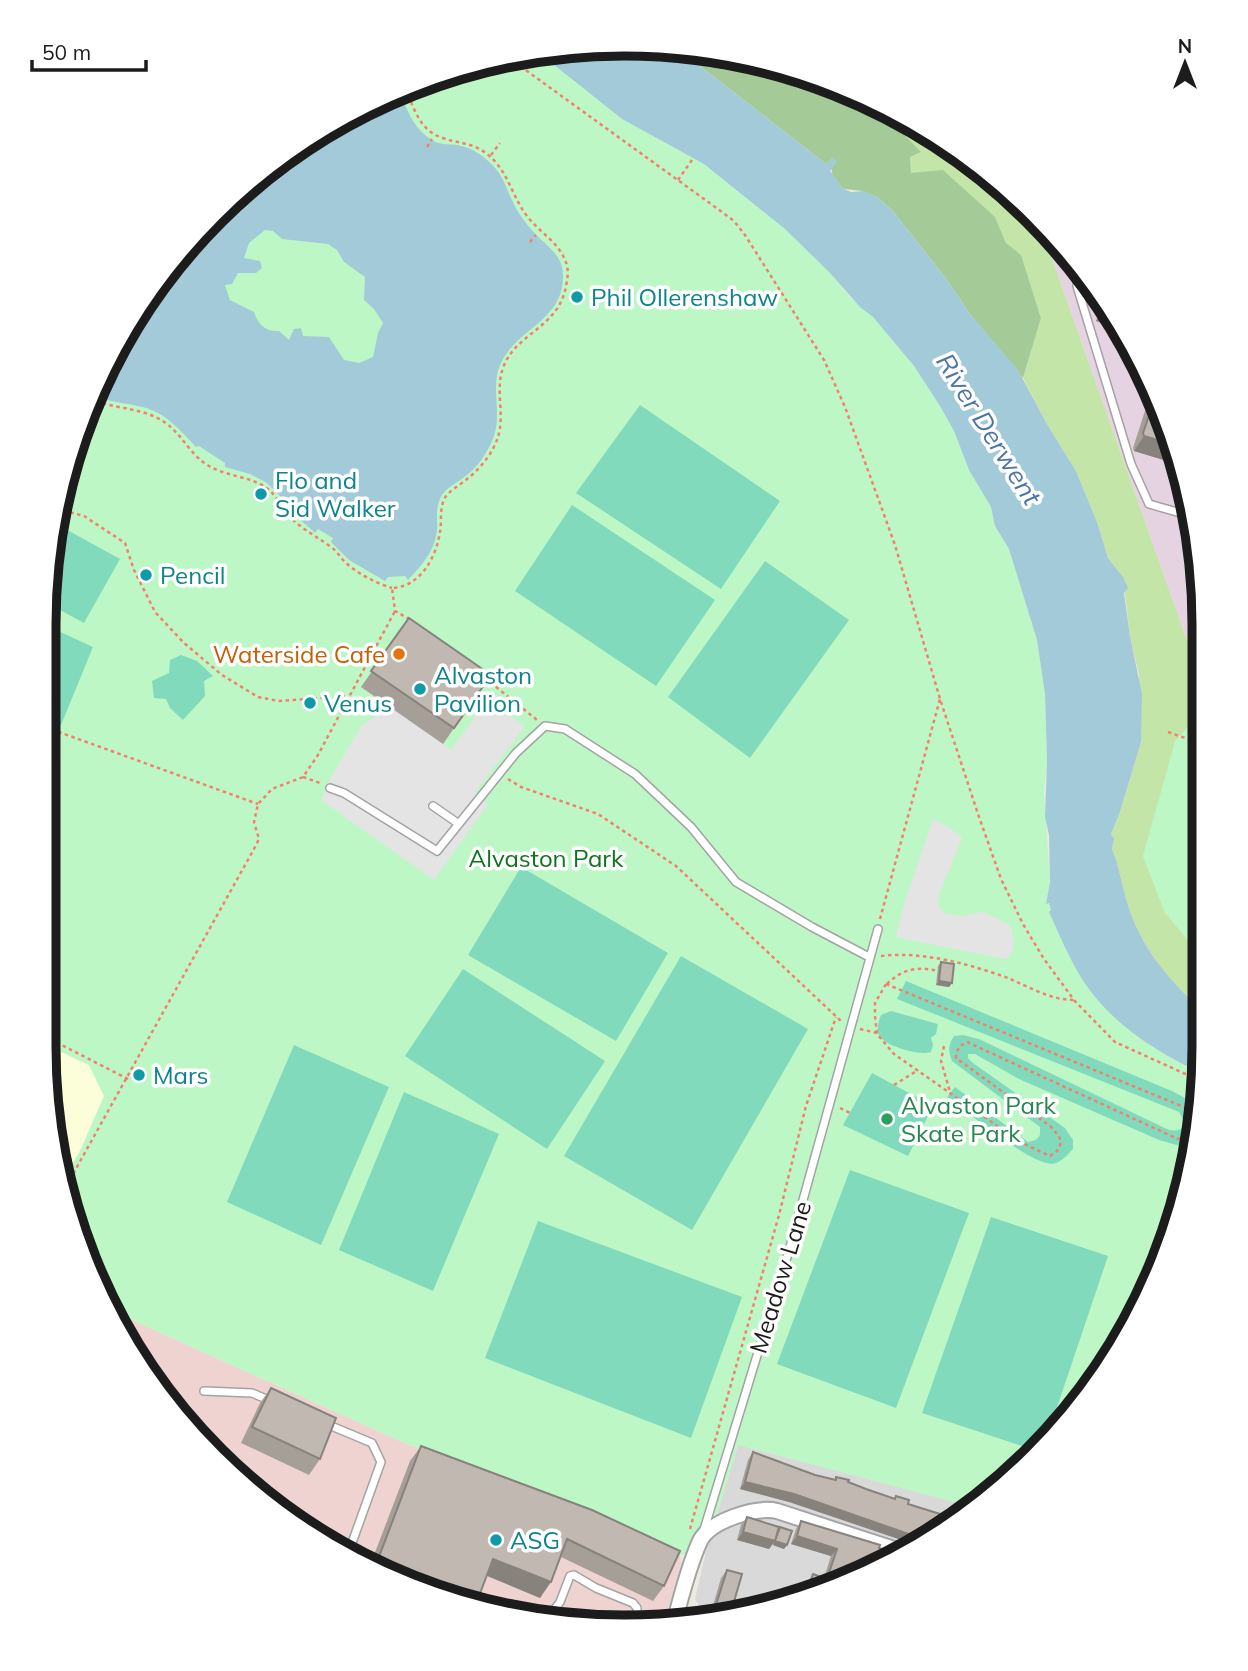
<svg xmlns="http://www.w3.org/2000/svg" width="1248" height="1671" viewBox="0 0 1248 1671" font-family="Mulish,sans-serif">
  <rect width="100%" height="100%" fill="#edeae1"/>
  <path fill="#dad9d9" d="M 738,1445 L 860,1476 L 977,1508 L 811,1596 L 707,1617 L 695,1599 L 707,1547 Z"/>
  <path fill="#eed3d1" d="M 110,1310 L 400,1441 L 680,1555 L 681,1564 L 663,1626 L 510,1616 L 367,1567 L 241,1483 L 122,1337 Z"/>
  <path fill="#e6d3e1" d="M 1039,222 L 1085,271 L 1160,402 L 1199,548 L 1200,677 Z"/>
  <path fill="#fcfeda" d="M 44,1044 L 89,1065 L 104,1096 L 81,1149 L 62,1182 Z"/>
  <path fill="#c3e6a8" d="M 777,67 L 811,75 L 914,122 L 960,154 L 1039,222 L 1200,677 L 1200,713 L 1175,742 L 1161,796 L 1164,911 L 1202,957 L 1202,1010 C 1164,976 1138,943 1124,892 C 1120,878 1118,864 1112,849 L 1114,839 L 1111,834 L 1119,815 L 1141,742 L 1139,675 L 1130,636 L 1123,577 L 1108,558 L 1097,522 L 1076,471 L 1047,424 L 1023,378 L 1041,318 L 1021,256 L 1006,243 L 995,217 L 911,173 L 910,156 L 920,153 L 875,119 L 859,101 L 802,82 Z"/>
  <path fill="#a4cb97" d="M 677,48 L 700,49 L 724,54 L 720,58 L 723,70 L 746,60 L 777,67 L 802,82 L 809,75 L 822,80 L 828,90 L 859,101 L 875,119 C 894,121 908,139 921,152 L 910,157 L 911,173 L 943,170 L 995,217 L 1006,243 L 1021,255 L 1041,318 L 1023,378 L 970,314 L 944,276 L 892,210 L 877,197 L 863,191 L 844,189 C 833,179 829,173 833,158 L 826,164 Z"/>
  <path fill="#bef7c6" d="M 539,53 L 622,119 L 704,164 L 785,229 L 830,273 L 850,297 L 873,317 L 914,366 L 940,406 L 954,431 L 969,470 L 991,507 L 995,526 L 1009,549 L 1037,640 L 1045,694 L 1047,760 L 1044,792 L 1050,882 L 1046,903 L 1049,903 C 1080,993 1117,1034 1203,1074 L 1203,1085 L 1174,1233 L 1127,1337 L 1061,1429 L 977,1508 L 738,1445 L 707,1547 L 680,1555 L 400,1441 L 110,1310 L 64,1198 L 62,1182 L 81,1149 L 104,1096 L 89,1065 L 44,1044 L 45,586 L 63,474 L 141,302 L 271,163 L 368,103 L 474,63 Z
    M 1200,713 L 1202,957 L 1164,911 L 1143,856 L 1175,742 Z"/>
  <path fill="#81dabc" d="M 640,405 L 780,501 L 721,589 L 576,493 Z
    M 572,505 L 715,600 L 656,686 L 515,591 Z
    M 60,526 L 120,559 L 84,623 L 45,602 C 45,577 48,548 60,526 Z
    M 765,561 L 849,620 L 750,758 L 668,697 Z
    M 45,625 L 93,647 L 61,725 L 45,718 Z
    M 181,655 L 197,661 L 213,676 L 204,681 L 205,696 L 183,720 L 170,708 L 166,699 L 154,698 L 152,681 L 169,673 L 170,660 Z
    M 521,867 L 668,953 L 616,1041 L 468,955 Z
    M 681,956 L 808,1029 L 692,1230 L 564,1156 Z
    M 463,969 L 605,1061 L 547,1149 L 405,1056 Z
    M 906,981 L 1172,1091 L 1196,1104 L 1199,1107 L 1191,1145 L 1180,1146 L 1159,1140 L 1019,1079 L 975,1054 L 968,1054 L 968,1058 L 973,1063 L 1065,1128 L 1073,1140 L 1073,1149 C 1067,1155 1060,1164 1051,1164 C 1027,1162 969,1113 947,1097 L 955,1087 L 1028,1142 L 1036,1140 L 1040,1135 L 1040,1127 L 952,1061 C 948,1051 948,1045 954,1036 L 963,1035 L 979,1039 L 1169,1130 C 1177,1131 1182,1131 1185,1123 L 1179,1112 L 897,999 Z
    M 891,1011 L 938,1024 L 936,1034 L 931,1038 L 933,1045 L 931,1052 C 919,1056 882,1046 878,1033 C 877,1027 879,1020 881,1015 Z
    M 294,1045 L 389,1087 L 321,1245 L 227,1202 Z
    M 872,1073 L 933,1106 L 908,1156 L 843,1125 Z
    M 404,1092 L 499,1134 L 433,1291 L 339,1250 Z
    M 850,1170 L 969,1213 L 896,1408 L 777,1364 Z
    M 991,1217 L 1108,1256 L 1045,1443 L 1037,1451 L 922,1413 Z
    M 538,1221 L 742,1297 L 691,1438 L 485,1358 Z"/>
  <path fill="#e4e4e4" d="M 483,706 L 509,715 L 525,726 L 476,791 L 488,804 L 434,880 L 321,800 L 330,779 L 362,725 L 391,707 L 451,750 Z
    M 933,820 L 944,824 L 962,837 L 939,895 L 939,907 L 946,914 L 963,916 L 983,912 L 1011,926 L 1014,944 L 1012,953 L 1006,959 L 896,937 L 904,904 Z"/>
  <path fill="#a3cad9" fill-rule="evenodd" d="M 586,45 L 677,48 L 826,164 L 833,158 L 837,162 L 830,171 L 844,189 L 851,192 L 864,191 L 877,197 L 892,210 L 944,276 L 970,314 L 1018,370 L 1047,424 L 1076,471 L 1097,522 L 1108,558 L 1123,577 L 1128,588 L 1124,593 L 1130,636 L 1142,694 L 1141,742 L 1119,815 L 1111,834 L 1114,839 L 1112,849 C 1118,863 1120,877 1124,891 C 1136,941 1165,977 1202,1010 L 1203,1074 C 1156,1052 1111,1024 1082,979 C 1069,958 1059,934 1049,912 L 1051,910 L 1049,903 L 1046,904 L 1050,882 L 1049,835 L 1045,817 L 1047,760 L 1045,694 L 1037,640 L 1009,549 L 995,526 L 991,507 L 969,470 L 954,431 L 940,406 L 914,366 L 873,317 L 860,307 L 830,273 L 785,229 L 704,164 L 622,119 L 539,53 Z
    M 400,91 C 407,111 415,132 436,142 C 442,145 450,144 457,145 C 472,147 487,158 496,169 C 505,180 507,191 513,202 C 517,211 524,221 531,229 C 543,244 563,253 563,275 C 564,321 517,328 501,363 C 490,386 502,412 494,436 C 489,450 479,466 467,475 C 458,483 445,487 440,499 C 435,509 438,520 437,531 C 434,552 422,565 408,580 L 405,576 L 388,577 L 385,581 L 349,560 L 331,542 L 333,538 L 318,529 L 315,533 L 313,531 L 290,511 L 282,498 L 267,483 L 250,474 L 225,467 L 225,463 L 199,446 L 196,447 C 180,430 165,412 142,407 C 127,403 113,403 99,397 L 141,302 L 271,163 L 368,103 ZM 265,230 L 273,231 L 282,239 L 328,244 L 337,250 L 344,262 L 365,277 L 364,300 L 374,309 L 383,323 L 378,333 L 373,357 L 359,363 L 344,360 L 329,337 L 303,336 L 301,328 L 294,329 L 289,340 L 279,331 C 265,332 258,324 254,312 L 230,300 L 225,285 L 232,284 L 238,273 L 256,273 L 262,268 L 260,261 L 244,258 L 249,243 Z"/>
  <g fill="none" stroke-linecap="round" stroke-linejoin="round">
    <g stroke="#a3a3a3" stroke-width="10">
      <path id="lane" d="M 1079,265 L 1077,286 L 1131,464 L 1149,504 L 1191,516
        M 330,788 L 344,793 L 437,851 L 516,753 L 545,726 L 565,729 L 635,774 L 691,827 L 736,882 L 812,927 L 869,957
        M 433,806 L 459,824
        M 204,1391 L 252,1393 L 271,1401
        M 324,1423 L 372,1443 L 381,1462 L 348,1554
        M 703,1533 L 790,1247 L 878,929
        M 510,1604 L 547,1618
        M 548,1618 L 560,1602 L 570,1576 L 574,1575 L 596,1588 L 633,1603 L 637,1608 L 637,1624"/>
    </g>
    <g stroke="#a3a3a3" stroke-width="18">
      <path id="street" d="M 674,1624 C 680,1600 690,1563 700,1541 C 710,1521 756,1506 777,1511 L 897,1550"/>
    </g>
    <path stroke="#f4806b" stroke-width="2.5" stroke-dasharray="3.5 3.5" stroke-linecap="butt" d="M 509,58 L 722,212 L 734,221 L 745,235 L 824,360 L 845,407 L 895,545 L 940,699 L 979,817 L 1001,879 L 1023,924 L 1044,959 L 1074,1000 L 1115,1042 L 1203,1082
      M 406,89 C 414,109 420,131 443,138 C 459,144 472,142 487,154 C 508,170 511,195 527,216 C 538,231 558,242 565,260 C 569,268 568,277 566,286 C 559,328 515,333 503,368 C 495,390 505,415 498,437 C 493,453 480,469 467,479 C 460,485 452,489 446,496 C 439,506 442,521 440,532 C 436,558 420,587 392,588 L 395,611 L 411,620
      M 427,147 L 432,139
      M 491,155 L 500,143
      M 678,180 L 692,160
      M 530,242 L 536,235
      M 96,401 C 121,410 146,408 167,424 C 183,436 191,456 209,466 C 228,477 251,476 268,489 C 278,497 280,507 288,515 C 300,528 316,536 331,547 C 337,551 340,557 345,562 C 358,574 376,583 392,588
      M 57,516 L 69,512 L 84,516 L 125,543 L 134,570 L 155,612 L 184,643 L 222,675 L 258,697 L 279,701 L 348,696
      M 485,678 L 537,720
      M 45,727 L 258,804
      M 1168,732 L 1188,739
      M 303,777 L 320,783
      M 508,779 L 521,787 L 598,814 L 676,866 L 841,1021
      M 880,919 L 940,699
      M 881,956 C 923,951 969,964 1008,978 C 1029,987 1051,1000 1074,1000
      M 886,984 L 1191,1110 L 1193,1121 L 1188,1134 L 1178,1139 L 967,1042 C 959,1046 957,1049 956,1058 L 1050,1126 L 1059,1136 L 1061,1143 L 1057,1151 L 1050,1156 L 1020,1142 L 894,1054 L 877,1034 L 875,1016 L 875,1003 Z
      M 887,984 C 902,969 918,966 938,971
      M 860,1029 L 877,1033
      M 44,1036 L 128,1079
      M 944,1046 L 941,1061 L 950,1092
      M 894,1085 L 918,1070
      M 840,1108 L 850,1113
      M 63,1192 L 254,849 L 259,839 L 254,822 L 258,804 L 272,789 L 303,777 L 318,755 L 395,611
      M 690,1529 L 779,1215 L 806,1106 L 836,1017"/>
    <use href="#lane" stroke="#fff" stroke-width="7"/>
    <use href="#street" stroke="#fff" stroke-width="14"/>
  </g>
  <path fill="#a69f98" d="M 1102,302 L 1117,328 L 1096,321 Z
    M 1152,389 L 1160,402 L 1177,464 L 1134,451 L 1133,448 Z
    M 409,618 L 491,675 L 443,744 L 361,687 Z
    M 941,962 L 952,983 L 949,987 L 936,985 L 938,966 Z
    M 271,1388 L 320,1459 L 309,1475 L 241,1443 L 260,1403 Z
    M 421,1446 L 664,1586 L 653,1601 L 561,1557 L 540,1598 L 487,1576 L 476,1604 L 369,1568 L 410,1461 Z
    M 753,1452 L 815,1475 L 834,1480 L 836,1477 L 866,1489 L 894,1498 L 896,1496 L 909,1500 L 789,1502 L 740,1489 L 748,1460 Z
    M 747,1517 L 778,1531 L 780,1527 L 787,1545 L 784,1549 L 773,1545 L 773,1543 L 769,1549 L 737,1540 L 741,1525 Z
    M 801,1521 L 880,1545 L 811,1596 L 802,1598 L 808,1582 L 813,1574 L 824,1578 L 831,1556 L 791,1544 L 796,1529 Z
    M 727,1570 L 731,1612 L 710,1616 L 721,1578 Z"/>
  <path fill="#87827c" d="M 1106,308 L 1117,328 L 1096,321 Z
    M 1144,436 L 1171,444 L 1177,464 L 1134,451 Z
    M 939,981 L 952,983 L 949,987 L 936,985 Z
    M 745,1482 L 794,1494 L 920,1538 L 910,1543 L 789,1502 L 740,1489 Z
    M 743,1532 L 775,1541 L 769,1549 L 737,1540 Z
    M 797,1536 L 837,1549 L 831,1556 L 791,1544 Z
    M 775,1541 L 787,1545 L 784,1549 L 773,1545 Z
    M 493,1559 L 551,1582 L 540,1598 L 483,1574 Z
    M 715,1608 L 729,1613 L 710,1616 Z"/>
  <path fill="#c1b9b1" stroke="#87827c" stroke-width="2" d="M 1156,395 L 1160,402 L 1171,444 L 1144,436 L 1143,433 Z
    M 409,618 L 491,675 L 454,728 L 371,671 Z
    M 941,962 L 954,964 L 952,983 L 939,981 Z
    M 271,1388 L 336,1418 L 320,1459 L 252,1427 Z
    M 421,1446 L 592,1510 L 680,1551 L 664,1586 L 567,1539 L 551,1582 L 493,1559 L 476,1604 L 374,1570 Z
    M 753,1452 L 815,1475 L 836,1480 L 836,1477 L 849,1480 L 848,1482 L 866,1489 L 895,1499 L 896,1496 L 909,1500 L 908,1504 L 953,1518 L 952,1521 L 920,1538 L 794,1494 L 745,1482 Z
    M 747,1517 L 779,1527 L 775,1541 L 743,1532 Z
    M 801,1521 L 880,1545 L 879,1548 L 889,1551 L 887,1556 L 857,1572 L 856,1571 L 855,1573 L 811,1596 L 805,1598 L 813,1574 L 827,1579 L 837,1549 L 797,1536 Z
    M 780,1527 L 792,1531 L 787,1545 L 775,1541 Z
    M 727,1570 L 742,1574 L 731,1612 L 729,1613 L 715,1608 Z"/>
  <g fill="#0f9aa8" stroke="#fff" stroke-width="2.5">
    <circle cx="577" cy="297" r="7"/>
    <circle cx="261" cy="494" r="7"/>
    <circle cx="146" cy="575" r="7"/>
    <circle cx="420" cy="689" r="7"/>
    <circle cx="310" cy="703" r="7"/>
    <circle cx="139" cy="1075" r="7"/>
    <circle cx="496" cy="1540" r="7"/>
  </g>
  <circle fill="#e8710a" stroke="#fff" stroke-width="2.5" cx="399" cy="654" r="7"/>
  <circle fill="#2e9e5b" stroke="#fff" stroke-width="2.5" cx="887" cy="1119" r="7"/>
  <g text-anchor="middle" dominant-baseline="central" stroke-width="7" stroke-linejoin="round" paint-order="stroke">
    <g font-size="24" fill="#0d838f" stroke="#fff" text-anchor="start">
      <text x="591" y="297">Phil Ollerenshaw</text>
      <text x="275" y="480">Flo and<tspan x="275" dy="28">Sid Walker</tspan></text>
      <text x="160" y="575">Pencil</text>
      <text x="434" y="675">Alvaston<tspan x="434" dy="28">Pavilion</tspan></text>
      <text x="324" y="703">Venus</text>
      <text x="153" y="1075">Mars</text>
      <text x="510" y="1540">ASG</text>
    </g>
    <g font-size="24" fill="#c56008" stroke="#fff" text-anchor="end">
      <text x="385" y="654">Waterside Cafe</text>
    </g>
    <g font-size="24" fill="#0f741d" stroke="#fff">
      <text x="546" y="858">Alvaston Park</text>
    </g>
    <g font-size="24" fill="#27864d" stroke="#fff" text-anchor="start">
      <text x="901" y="1105">Alvaston Park<tspan x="901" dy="28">Skate Park</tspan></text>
    </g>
    <g font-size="24" fill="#1c1c1c" stroke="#fff">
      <text transform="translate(780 1277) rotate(-73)">Meadow Lane</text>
    </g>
    <g font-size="26" font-style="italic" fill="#4c75a7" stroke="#fff">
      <text transform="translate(989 429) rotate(58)">River Derwent</text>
    </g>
  </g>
  <path d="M0 0H1248V1671H0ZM624 56H624A568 568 0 0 1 1192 624V1047A568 568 0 0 1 624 1615H624A568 568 0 0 1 56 1047V624A568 568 0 0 1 624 56Z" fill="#fff" fill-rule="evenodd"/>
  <path fill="none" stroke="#1c1c1c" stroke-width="9" d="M624 56H624A568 568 0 0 1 1192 624V1047A568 568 0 0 1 624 1615H624A568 568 0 0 1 56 1047V624A568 568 0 0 1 624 56Z"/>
  <g transform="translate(1185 63)" stroke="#ffffff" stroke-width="5" paint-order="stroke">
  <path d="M0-5L12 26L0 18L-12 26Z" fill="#1c1c1c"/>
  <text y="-10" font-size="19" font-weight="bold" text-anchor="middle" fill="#1c1c1c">N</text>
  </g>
  <path d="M32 60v10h114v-10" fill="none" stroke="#1c1c1c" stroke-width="3.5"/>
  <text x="42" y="60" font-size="21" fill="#1c1c1c" stroke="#ffffff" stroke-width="5" paint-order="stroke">50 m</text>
</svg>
